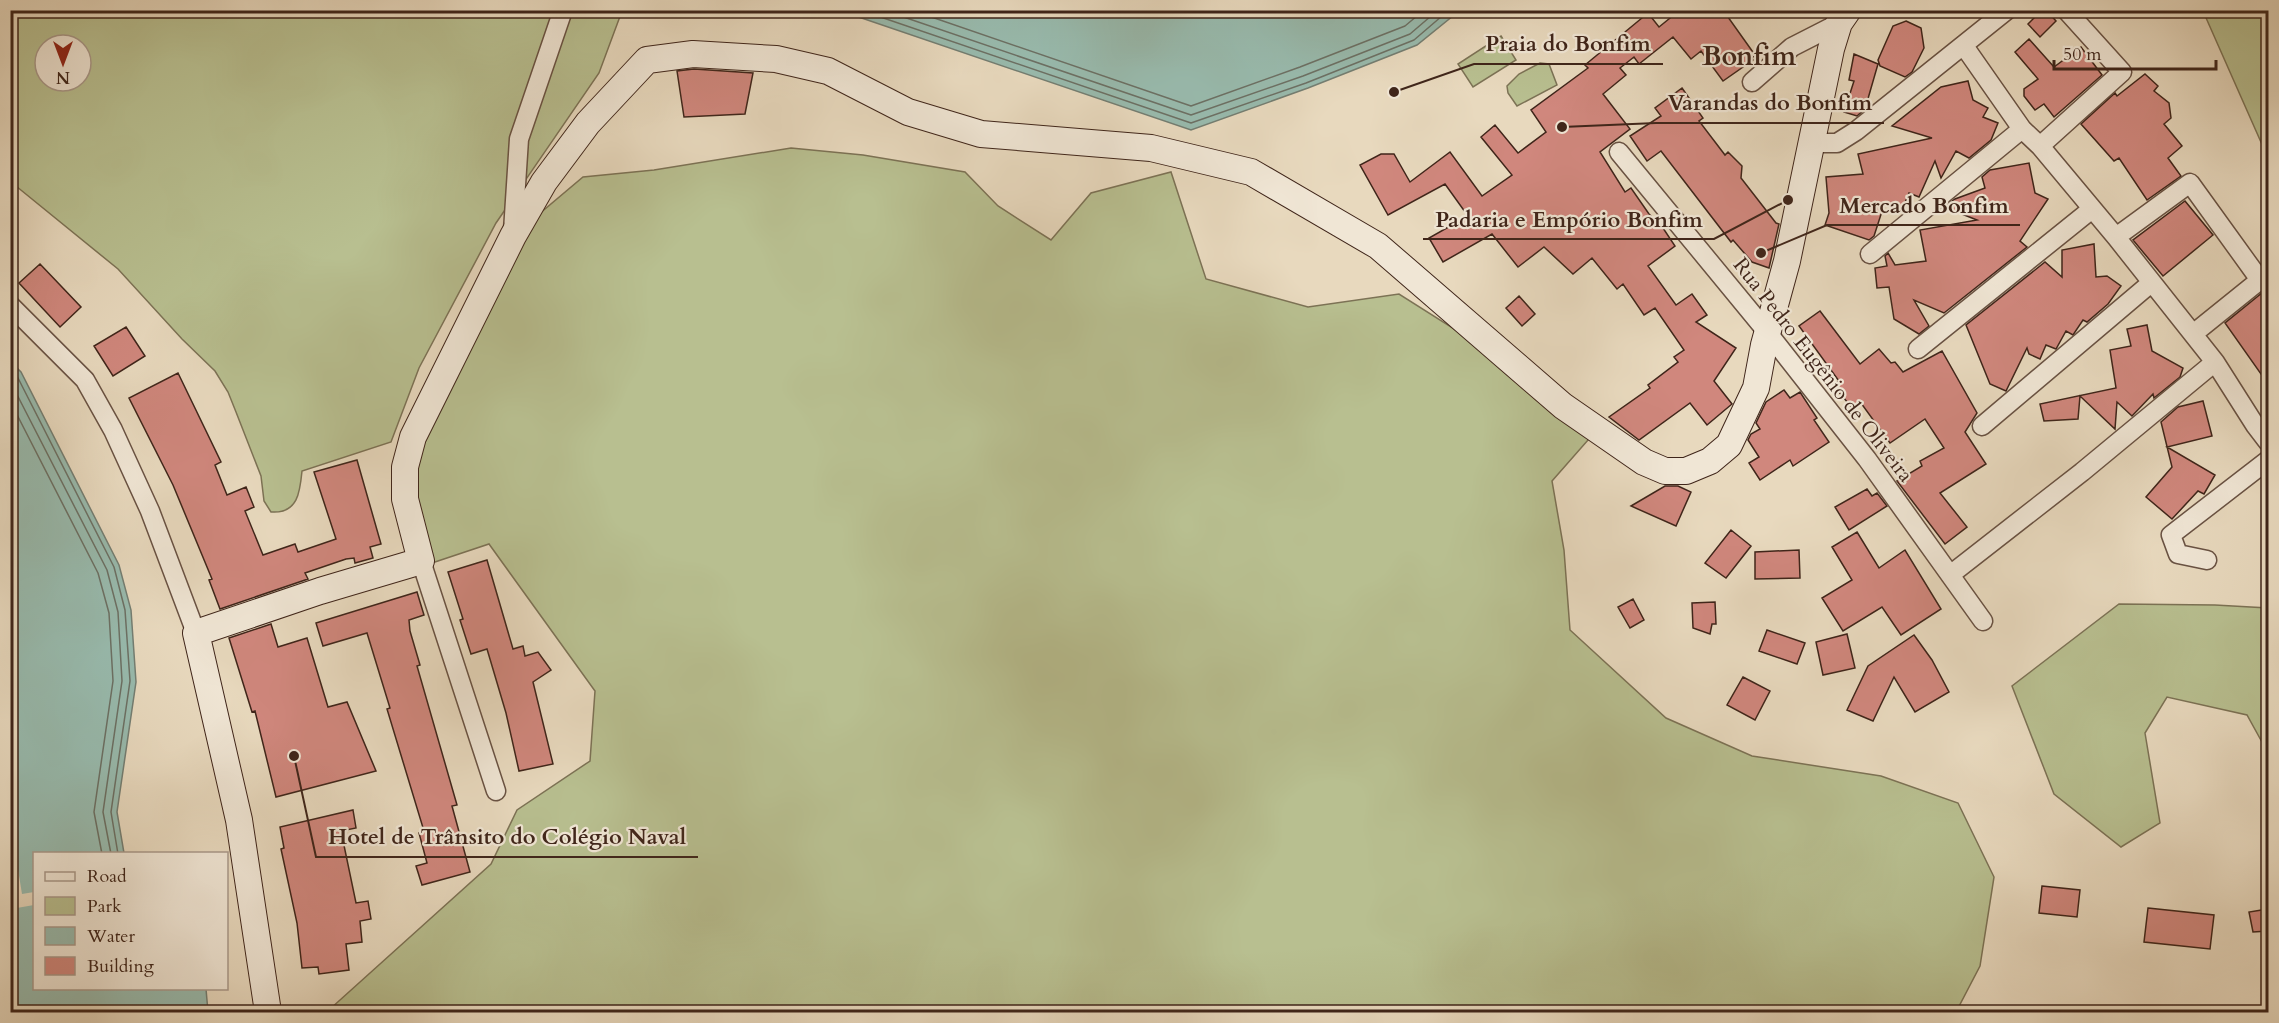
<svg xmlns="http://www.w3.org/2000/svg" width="2279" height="1023" viewBox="0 0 2279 1023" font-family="Cardo,serif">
  <rect width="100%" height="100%" fill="#e8d9be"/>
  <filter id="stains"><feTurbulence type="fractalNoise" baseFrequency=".00333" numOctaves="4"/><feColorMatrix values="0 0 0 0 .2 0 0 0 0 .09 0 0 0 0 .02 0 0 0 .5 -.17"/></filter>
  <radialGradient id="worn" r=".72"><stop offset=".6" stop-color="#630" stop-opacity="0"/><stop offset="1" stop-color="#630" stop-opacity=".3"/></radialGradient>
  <path fill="#b8bf90" stroke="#7c7255" stroke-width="1.5" fill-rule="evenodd" d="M 10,11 L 622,11 L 599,73 L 496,223 L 419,368 L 391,442 L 302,471 C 300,492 298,514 271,512 L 264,501 L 261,476 L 236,412 L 228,392 L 215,371 L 182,339 L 118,269 L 11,182 ZM 45,45 L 81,45 L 81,81 L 45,81 Z
    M 2203,11 L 2268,11 L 2268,158 Z
    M 1501,36 L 1516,60 L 1473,87 L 1458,64 Z
    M 1540,63 L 1549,64 L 1557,85 L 1517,106 L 1508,93 L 1507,86 L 1519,74 Z
    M 791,148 L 863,155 L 965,172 L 998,206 L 1051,240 L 1091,193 L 1171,172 L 1206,279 L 1308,307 L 1399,294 L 1603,423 L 1552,481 L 1564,550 L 1570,630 L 1666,718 L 1752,756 L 1881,776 L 1958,803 L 1994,877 L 1980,966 L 1956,1012 L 330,1012 L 330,1009 L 491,864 L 517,810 L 590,761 L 595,691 L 489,544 L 423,566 L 405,467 L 513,236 L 583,177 L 654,170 Z
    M 2119,604 L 2215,605 L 2268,608 L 2268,753 L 2247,715 L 2167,697 L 2145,733 L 2160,823 L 2121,847 L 2054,794 L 2012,686 Z"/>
  <path fill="#98baad" stroke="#747e72" stroke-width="1.5" d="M 841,11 L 1459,11 L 1417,45 L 1308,88 L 1191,130 Z
    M 10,361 L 21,372 L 119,565 L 131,610 L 136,682 L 117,812 L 124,853 L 34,854 L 34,988 L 206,989 L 208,1012 L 11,1012 Z"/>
  <path fill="#e8d9be" d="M 11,827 L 22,894 L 34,892 L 34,905 L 11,909 Z"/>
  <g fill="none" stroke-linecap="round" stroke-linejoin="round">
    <path stroke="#6c7064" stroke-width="1.5" d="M 860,10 L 1191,123 L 1306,83 L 1414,40 L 1449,10
      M 883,10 L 1191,115 L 1303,76 L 1410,34 L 1438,10
      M 911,10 L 1191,106 L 1300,67 L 1405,26 L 1424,10
      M 10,370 L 17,376 L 114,567 L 125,610 L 130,681 L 111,812 L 118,854
      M 10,381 L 107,570 L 118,612 L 122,681 L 103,812 L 111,854
      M 10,401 L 98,573 L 109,613 L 113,681 L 94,812 L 102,854"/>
  </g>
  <path fill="#d0877d" stroke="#3f251a" stroke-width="1.5" d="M 1680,10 L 1723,10 L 1755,55 L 1752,58 L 1753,60 L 1723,81 L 1701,51 L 1691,59 L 1673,37 L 1639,64 L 1634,57 L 1620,68 L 1626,75 L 1603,94 L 1630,129 L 1600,152 L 1625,192 L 1631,188 L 1649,214 L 1663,228 L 1675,246 L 1648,266 L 1676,305 L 1692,294 L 1707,315 L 1696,322 L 1736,348 L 1714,381 L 1732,404 L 1707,425 L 1690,403 L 1639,440 L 1609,417 L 1650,388 L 1648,385 L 1678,362 L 1674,357 L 1684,350 L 1655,308 L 1644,315 L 1623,284 L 1617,289 L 1592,258 L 1573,274 L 1544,247 L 1518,267 L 1492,234 L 1443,262 L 1429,238 L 1468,216 L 1445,184 L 1388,215 L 1360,165 L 1381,154 L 1394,154 L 1410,182 L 1450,152 L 1482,196 L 1512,175 L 1481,137 L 1495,125 L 1518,153 L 1546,132 L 1531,110 L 1588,68 L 1585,65 L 1648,13 L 1659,27 Z
    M 2042,10 L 2046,10 L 2056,21 L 2040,37 L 2028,24 Z
    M 1906,21 L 1921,28 L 1924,48 L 1912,72 L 1905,77 L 1880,66 L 1878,60 L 1893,26 Z
    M 2029,39 L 2054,67 L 2081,47 L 2102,75 L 2054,117 L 2044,104 L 2035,110 L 2024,96 L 2024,89 L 2038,79 L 2015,52 Z
    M 1854,54 L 1878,64 L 1865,109 L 1857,116 L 1844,112 L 1854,81 L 1849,80 Z
    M 694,69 L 753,73 L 745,114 L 684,117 L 677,71 Z
    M 2145,74 L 2158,86 L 2154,91 L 2169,103 L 2171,118 L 2164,124 L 2182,146 L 2168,158 L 2181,176 L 2147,200 L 2119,158 L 2114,161 L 2081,124 L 2115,93 L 2117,96 Z
    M 1968,81 L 1973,100 L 1988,108 L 1983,117 L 1998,123 L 1991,140 L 1969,158 L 1956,151 L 1941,178 L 1935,161 L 1919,197 L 1909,193 L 1902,210 L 1885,202 L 1874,236 L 1869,240 L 1825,225 L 1829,213 L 1826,177 L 1863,174 L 1858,154 L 1932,138 L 1892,126 L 1941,87 Z
    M 1682,88 L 1703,118 L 1699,121 L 1725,155 L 1728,152 L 1742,166 L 1741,178 L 1776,223 L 1779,224 L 1769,268 L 1752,262 L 1733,240 L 1731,242 L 1661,151 L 1647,161 L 1630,136 L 1661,116 L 1655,108 Z
    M 2029,163 L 2035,193 L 2048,199 L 2020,241 L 2027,247 L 1944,313 L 1914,300 L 1929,326 L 1919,334 L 1894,319 L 1889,287 L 1877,288 L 1875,268 L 1887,266 L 1885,256 L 1888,253 L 1895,265 L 1926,261 L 1920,230 L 1977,220 L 1944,207 L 1955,199 L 1985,188 L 1982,177 L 1990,170 Z
    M 2185,201 L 2213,235 L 2163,276 L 2133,240 Z
    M 2094,244 L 2096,277 L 2107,276 L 2121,286 L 2108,304 L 2087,322 L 2083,320 L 2073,335 L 2066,331 L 2056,349 L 2046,345 L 2040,359 L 2029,354 L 2027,348 L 2006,391 L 1990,384 L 1966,325 L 2045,262 L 2062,277 L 2062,250 Z
    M 40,264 L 81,307 L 60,327 L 19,283 Z
    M 2268,288 L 2268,384 L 2225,323 Z
    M 1519,296 L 1535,314 L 1522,326 L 1506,308 Z
    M 1820,311 L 1860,364 L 1879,349 L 1891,363 L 1895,362 L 1903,372 L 1942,351 L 1977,413 L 1965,432 L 1986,464 L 1940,493 L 1967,527 L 1945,544 L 1897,481 L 1922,466 L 1920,461 L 1944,448 L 1925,419 L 1890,443 L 1861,403 L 1853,409 L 1833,385 L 1839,381 L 1799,326 Z
    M 2147,325 L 2152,351 L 2183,368 L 2180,377 L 2154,398 L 2153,394 L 2132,416 L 2117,402 L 2115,429 L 2080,396 L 2078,419 L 2044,421 L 2040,404 L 2116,388 L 2110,350 L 2131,346 L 2127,329 Z
    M 126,327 L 145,356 L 113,376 L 94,346 Z
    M 178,373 L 221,462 L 215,465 L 227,495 L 246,487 L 254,507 L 245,511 L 263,555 L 295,544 L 298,552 L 336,539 L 314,472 L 357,460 L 381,544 L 370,547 L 373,558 L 355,563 L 354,558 L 346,559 L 305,573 L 308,579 L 220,609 L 209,580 L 212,579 L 173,485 L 129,398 Z
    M 1784,390 L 1790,398 L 1800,392 L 1817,418 L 1814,420 L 1829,442 L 1793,466 L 1790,460 L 1760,480 L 1749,463 L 1759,457 L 1748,440 L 1751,434 L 1760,429 L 1756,423 L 1766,402 Z
    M 2203,401 L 2212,436 L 2167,447 L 2215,475 L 2204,494 L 2198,491 L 2172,519 L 2146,497 L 2172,467 L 2161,422 L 2178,407 Z
    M 1665,486 L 1678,486 L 1691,492 L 1676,526 L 1631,506 Z
    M 1867,489 L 1872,496 L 1877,493 L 1887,506 L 1849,530 L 1835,507 Z
    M 1731,530 L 1751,546 L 1726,578 L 1705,563 Z
    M 1857,532 L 1879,568 L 1905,550 L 1941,609 L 1901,635 L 1882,607 L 1843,631 L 1822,598 L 1852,580 L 1832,547 Z
    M 1799,550 L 1800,578 L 1755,579 L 1755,552 Z
    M 487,560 L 513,649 L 523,646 L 525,656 L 538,652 L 551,670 L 533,682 L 553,764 L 519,771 L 506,713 L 487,649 L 471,654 L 460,620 L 463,619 L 448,572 Z
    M 417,592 L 424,615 L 409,620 L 410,631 L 420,665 L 417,666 L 457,805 L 452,806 L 470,872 L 422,885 L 416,866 L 427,863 L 419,833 L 424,831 L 387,709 L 390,708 L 367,633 L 323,646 L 316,623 Z
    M 1633,599 L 1644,620 L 1630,628 L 1618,607 Z
    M 1715,602 L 1716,624 L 1712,624 L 1710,634 L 1693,628 L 1692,603 Z
    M 271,624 L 278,647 L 307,638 L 328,707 L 347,702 L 376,771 L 276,797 L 255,711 L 252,712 L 229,638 Z
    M 1767,630 L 1805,643 L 1797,664 L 1759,651 Z
    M 1847,634 L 1855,668 L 1823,675 L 1816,642 Z
    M 1914,635 L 1932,660 L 1949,692 L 1915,712 L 1894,677 L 1873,721 L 1847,710 L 1868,666 Z
    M 1743,677 L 1770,691 L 1755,720 L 1727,705 Z
    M 353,810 L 356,828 L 341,831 L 356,903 L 368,901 L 371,919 L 360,921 L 362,942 L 346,944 L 349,970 L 319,974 L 318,967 L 302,968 L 297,923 L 281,849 L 284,848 L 280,827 Z
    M 2042,886 L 2080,890 L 2077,917 L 2039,913 Z
    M 2148,908 L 2214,915 L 2210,949 L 2144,942 Z
    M 2268,909 L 2268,931 L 2253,932 L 2249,912 Z"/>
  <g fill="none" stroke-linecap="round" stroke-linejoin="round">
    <g stroke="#695243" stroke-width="21">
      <path id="minor" d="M 1964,46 L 2022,129 L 2040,146 L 2116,237 L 2215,362 L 2255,425 L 2268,442
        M 1752,82 L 1792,47 L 1839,23
        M 1812,143 L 1837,143 L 1856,131 L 2007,10
        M 2040,146 L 2122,72 L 2066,10
        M 1619,152 L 1768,333 L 1867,459 L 1983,621
        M 513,231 L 519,139 L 563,10
        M 2116,237 L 2190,183 L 2260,280 L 2193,334
        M 1870,254 L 2022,129
        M 10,305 L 85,380 L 113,430 L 150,511 L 196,633
        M 1918,349 L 2092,209
        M 1982,426 L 2151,283
        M 2207,560 L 2178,554 L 2171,535 L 2268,460
        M 421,561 L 496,791
        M 1950,575 L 2082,472 L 2215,362"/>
    </g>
    <g stroke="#3f251a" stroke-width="28">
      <path id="secondary" d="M 268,1012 L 239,820 L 196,633 L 320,591 L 421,561 L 405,499 L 405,467 L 413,437 L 513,236 L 544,182 L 588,123 L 647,60 L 693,54 L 776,59 L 828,71 L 908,112 L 981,134 L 1151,148 L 1251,172 L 1378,246 L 1563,406 L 1644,462 L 1665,471 L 1686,471 L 1710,461 L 1729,445 L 1756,388 L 1764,345 L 1787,261 L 1831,49 L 1839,23 L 1848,10"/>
    </g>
    <use href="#minor" stroke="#f0e6d5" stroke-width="18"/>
    <use href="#secondary" stroke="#f0e6d5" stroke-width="26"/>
  </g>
  <g text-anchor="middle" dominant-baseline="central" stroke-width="4.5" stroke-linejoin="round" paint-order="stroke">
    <g font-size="21" fill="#3f251a" stroke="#f0e6d5">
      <text transform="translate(1823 370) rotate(52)">Rua Pedro Eugênio de Oliveira</text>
    </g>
    <g font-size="27" font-weight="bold" fill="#3f251a" stroke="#f0e6d5">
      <text x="1749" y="56">Bonfim</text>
    </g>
  </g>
  <path fill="none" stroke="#3f251a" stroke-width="2" d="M1394 92L1474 64H1663M1562 127L1656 123H1884M1761 253L1827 225H2020M1788 200L1714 239H1423M294 756L316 857H698"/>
  <g fill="#3f251a" stroke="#f0e6d5" stroke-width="2">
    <circle cx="1394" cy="92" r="6"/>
    <circle cx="1562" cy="127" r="6"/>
    <circle cx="1761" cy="253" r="6"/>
    <circle cx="1788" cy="200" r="6"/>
    <circle cx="294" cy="756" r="6"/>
  </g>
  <g font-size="22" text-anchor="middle" font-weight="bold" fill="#3f251a" stroke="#f0e6d5" stroke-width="4.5" stroke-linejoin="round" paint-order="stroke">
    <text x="1568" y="51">Praia do Bonfim</text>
    <text x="1770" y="110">Varandas do Bonfim</text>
    <text x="1924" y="213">Mercado Bonfim</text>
    <text x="1569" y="227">Padaria e Empório Bonfim</text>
    <text x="507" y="844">Hotel de Trânsito do Colégio Naval</text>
  </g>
  <rect width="2279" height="1023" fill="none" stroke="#e8d9be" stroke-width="36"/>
  <rect x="12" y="12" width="2255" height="999" fill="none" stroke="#3f251a" stroke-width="3"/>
  <rect x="18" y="18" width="2243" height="987" fill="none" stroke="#3f251a" stroke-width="1.5"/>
  <rect x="33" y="852" width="195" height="138" fill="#f0e6d5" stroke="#a9998a" stroke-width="1.5"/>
  <rect x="45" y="872" width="30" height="9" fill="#f0e6d5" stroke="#a9998a" stroke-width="1.5"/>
  <text x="87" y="882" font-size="18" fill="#3f251a">Road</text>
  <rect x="45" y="897" width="30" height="18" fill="#b8bf90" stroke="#a9998a" stroke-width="1.5"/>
  <text x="87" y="912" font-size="18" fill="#3f251a">Park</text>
  <rect x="45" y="927" width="30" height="18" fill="#98baad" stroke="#a9998a" stroke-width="1.5"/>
  <text x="87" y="942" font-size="18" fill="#3f251a">Water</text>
  <rect x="45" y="957" width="30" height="18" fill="#d0877d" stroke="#a9998a" stroke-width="1.5"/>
  <text x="87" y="972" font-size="18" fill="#3f251a">Building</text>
  <g transform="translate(63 63) rotate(180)"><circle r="28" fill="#f0e6d5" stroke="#a9998a" stroke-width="1.5"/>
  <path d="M0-4.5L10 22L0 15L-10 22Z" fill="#8f2418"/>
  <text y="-9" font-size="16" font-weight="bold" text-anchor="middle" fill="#3f251a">N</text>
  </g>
  <path d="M2054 60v9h162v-9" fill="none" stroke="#3f251a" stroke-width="3"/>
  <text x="2063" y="60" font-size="18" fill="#3f251a" stroke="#f0e6d5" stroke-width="4.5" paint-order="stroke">50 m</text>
  <rect width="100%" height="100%" filter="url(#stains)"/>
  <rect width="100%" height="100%" fill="url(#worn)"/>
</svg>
